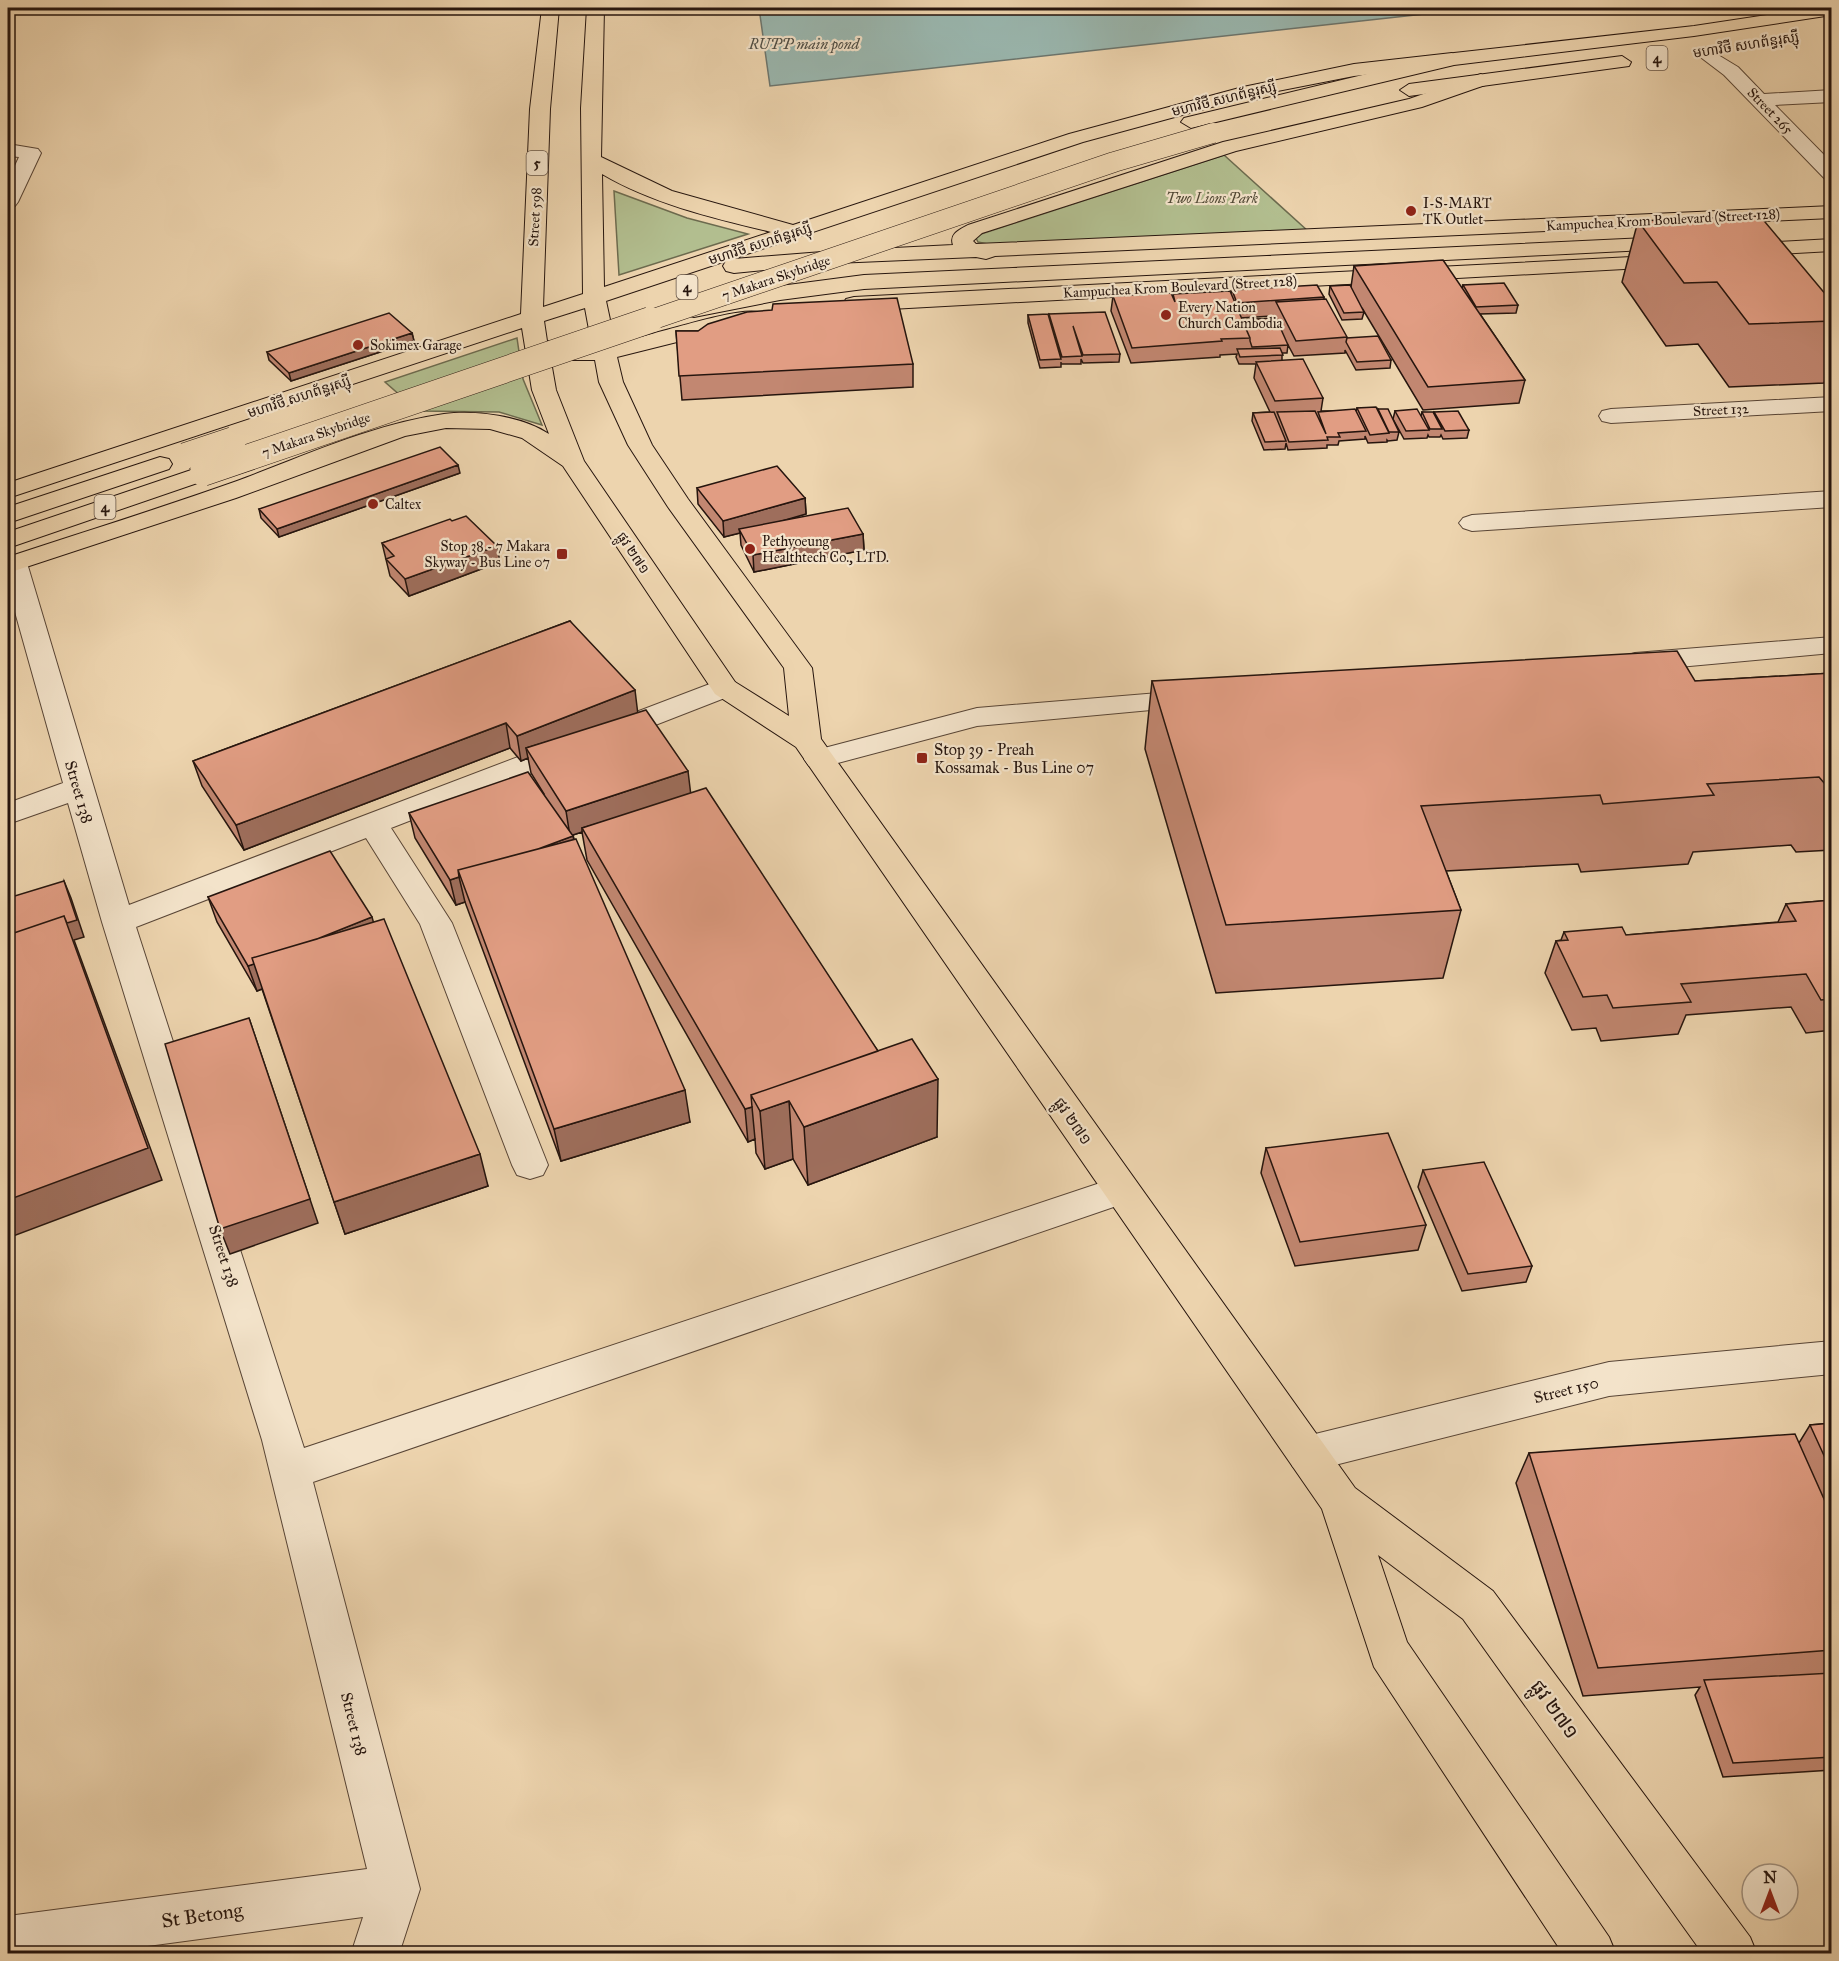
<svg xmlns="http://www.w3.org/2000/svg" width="1839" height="1961" viewBox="0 0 1839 1961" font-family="'IM FELL Great Primer','Noto Sans Khmer',serif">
  <rect width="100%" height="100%" fill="#edd4ae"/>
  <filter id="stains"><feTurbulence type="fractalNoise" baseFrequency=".00333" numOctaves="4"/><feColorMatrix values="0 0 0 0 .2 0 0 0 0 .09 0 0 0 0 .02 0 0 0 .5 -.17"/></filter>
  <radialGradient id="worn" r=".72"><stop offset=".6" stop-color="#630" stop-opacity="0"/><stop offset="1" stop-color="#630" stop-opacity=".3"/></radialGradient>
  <path fill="#b2be8f" stroke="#6c6a4e" stroke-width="1.5" d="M 1224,155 L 1308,231 L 993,245 L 978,242 L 975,236 Z
    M 614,191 L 687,218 L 748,234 L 619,275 Z
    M 517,338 L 523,379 L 542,425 L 499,412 L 418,411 L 385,382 Z"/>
  <path fill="#9ab7af" stroke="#6c766f" stroke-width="1.5" d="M 759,8 L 1479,8 L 770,86 Z"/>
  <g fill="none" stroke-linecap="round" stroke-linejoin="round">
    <g stroke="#584536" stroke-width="2">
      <path id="minor" d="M 1705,47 L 1738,67 L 1764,94 L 1832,90 L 1832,102 L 1775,105 L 1832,163 L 1832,181 L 1825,179 L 1724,75 L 1699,56 L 1696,52 Z
        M 8,144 L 38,149 L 41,153 L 18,202 L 15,206 L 8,208 L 8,181 L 19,157 L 8,156 Z
        M 1832,397 L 1832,411 L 1611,423 L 1602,421 L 1599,416 L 1602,411 L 1611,409 Z
        M 1832,491 L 1832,507 L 1472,531 L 1463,528 L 1459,523 L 1463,518 L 1472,515 Z
        M 14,555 L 23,557 L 27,563 L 129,905 L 715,682 L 725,679 L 735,682 L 739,688 L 735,694 L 391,828 L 452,923 L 548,1165 L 543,1175 L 530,1179 L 517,1175 L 512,1165 L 420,924 L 366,838 L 136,927 L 304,1448 L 1121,1176 L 1134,1180 L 1139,1190 L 1134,1200 L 313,1482 L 420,1889 L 399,1954 L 351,1954 L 363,1917 L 88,1954 L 8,1954 L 8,1916 L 367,1869 L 262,1440 L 102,922 L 68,803 L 8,824 L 8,803 L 63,783 L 8,587 L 8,557 Z
        M 1832,637 L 1832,653 L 1635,671 L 1625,668 L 1621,662 L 1625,656 L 1635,653 Z
        M 1195,690 L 1205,693 L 1209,699 L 1205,705 L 977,726 L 819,768 L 809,766 L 804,759 L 809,752 L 977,708 Z
        M 1832,1341 L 1832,1374 L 1609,1396 L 1307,1472 L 1293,1467 L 1287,1454 L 1293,1441 L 1307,1436 L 1609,1362 Z"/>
    </g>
    <g stroke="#26150e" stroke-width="2">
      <path id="major" d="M 542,8 L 559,8 L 550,109 L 543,307 L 583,294 L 581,108 L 587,8 L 604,8 L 601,157 L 672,191 L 793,225 L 1069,134 L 1243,87 L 1354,64 L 1452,53 L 1461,59 L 1452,65 L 1354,76 L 1252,96 L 1083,142 L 606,301 L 615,343 C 645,338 734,307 757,312 L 760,317 L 757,322 L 617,357 L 623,382 L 652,445 L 688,499 L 812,668 L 821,739 L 1355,1488 L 1493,1591 L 1750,1937 L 1757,1954 L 1703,1954 L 1463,1619 L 1378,1555 L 1407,1642 L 1609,1937 L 1616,1954 L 1563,1954 L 1374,1667 L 1322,1509 L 796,747 L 715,694 L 563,466 L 522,438 L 490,429 L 446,428 L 405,436 L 236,498 L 8,573 L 8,557 C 84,532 161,508 237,481 C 304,456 373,424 444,414 C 476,410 522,416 549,434 L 532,390 L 522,328 L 8,498 L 8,483 L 521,314 L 530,109 ZM 602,174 C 653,204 713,218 771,232 L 604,287 ZM 585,308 L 592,346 L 565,346 L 547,341 L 544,321 ZM 550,356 L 564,360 L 595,360 L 599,382 L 628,445 L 668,507 L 784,668 L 789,716 L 735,682 L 584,461 L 556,390 Z
        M 1481,74 L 1490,80 L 1488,84 L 1422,107 L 1236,151 L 982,233 L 973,241 L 976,244 L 1832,206 L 1832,218 L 995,256 L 986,259 L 976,257 L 835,263 L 734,273 L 726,271 L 723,266 L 726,261 L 734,259 L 835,251 L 953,245 C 949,234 959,230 968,225 L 1223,142 L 1409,99 Z
        M 1832,239 L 1832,251 L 1740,256 L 1732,255 L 1729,250 L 1732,245 L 1740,244 Z
        M 1671,255 L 1679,256 L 1682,261 L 1679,266 L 854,311 L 846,309 L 843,304 L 846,299 L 854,297 Z"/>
    </g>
    <g stroke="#26150e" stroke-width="2">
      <path id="highway" d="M 1814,8 L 1832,8 L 1832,15 L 1694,36 L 1454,65 L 1191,128 L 1181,122 L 1184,118 L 1454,53 L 1694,26 Z
        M 1622,56 L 1631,62 L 1629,66 L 1409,96 L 1400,90 L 1409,84 Z
        M 1646,238 L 1685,241 L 1688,246 L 1685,251 L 1646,250 L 864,289 L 780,300 L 694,317 L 686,315 L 683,310 L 686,305 L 694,303 L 780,286 L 864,275 Z
        M 160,457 L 169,459 L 172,464 L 169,469 L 8,523 L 8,507 Z
        M 203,466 L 212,468 L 215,473 L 212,478 L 8,548 L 8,532 Z"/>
    </g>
    <use href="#minor" fill="#f3e3ca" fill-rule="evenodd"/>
    <use href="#major" fill="#edd4ae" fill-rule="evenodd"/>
    <use href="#highway" fill="#edd4ae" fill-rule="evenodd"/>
    <g stroke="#26150e" stroke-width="21" stroke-linecap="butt">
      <path id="highway-bridge-far1" d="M 645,322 L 1114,162 L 1213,133"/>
    </g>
    <g stroke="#26150e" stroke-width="27" stroke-linecap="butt">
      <path id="highway-bridge" d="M 185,456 L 233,440
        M 203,473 L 650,320"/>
    </g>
    <use href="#highway-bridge-far1" stroke="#edd4ae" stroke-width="20"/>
    <use href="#highway-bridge" stroke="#edd4ae" stroke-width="26"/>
  </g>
  <path fill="#c28771" stroke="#26150e" stroke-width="1.5" fill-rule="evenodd" d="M 1638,221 L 1832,302 L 1832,363 L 1824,383 L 1729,387 L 1698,344 L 1666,346 L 1622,282 Z
    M 1354,266 L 1462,289 L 1463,285 L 1518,305 L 1516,313 L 1480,314 L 1525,380 L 1519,403 L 1423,410 L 1362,308 L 1364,312 L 1362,319 L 1342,320 L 1329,294 L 1330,286 L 1351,287 Z
    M 1232,290 L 1324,297 L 1324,299 L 1347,338 L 1391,360 L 1390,368 L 1356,370 L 1345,350 L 1345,353 L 1294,356 L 1288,345 L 1287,353 L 1282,353 L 1282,361 L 1323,398 L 1321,411 L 1356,411 L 1357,408 L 1378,412 L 1378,409 L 1399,432 L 1397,440 L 1388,441 L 1387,440 L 1387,442 L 1368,443 L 1365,436 L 1365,439 L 1339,441 L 1338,445 L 1327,445 L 1327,448 L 1288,450 L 1286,443 L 1285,449 L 1264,450 L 1252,421 L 1253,413 L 1270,412 L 1254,378 L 1256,364 L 1239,364 L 1236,357 L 1237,354 L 1220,355 L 1220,357 L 1131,363 L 1111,311 L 1113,296 L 1173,297 L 1173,294 L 1231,294 ZM 1274,316 L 1275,318 L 1242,320 L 1241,318 Z
    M 1049,314 L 1120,354 L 1119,362 L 1083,363 L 1081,359 L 1081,364 L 1061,364 L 1061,362 L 1061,367 L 1040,368 L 1028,323 L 1028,315 L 1049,319 Z
    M 676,331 L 698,331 L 913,364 L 913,387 L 682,400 Z
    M 412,333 L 414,341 L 291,381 L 269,360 L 267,352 Z
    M 1395,411 L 1421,416 L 1422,412 L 1434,414 L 1434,412 L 1469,430 L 1467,438 L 1443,439 L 1441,435 L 1440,437 L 1429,437 L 1428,435 L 1427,438 L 1404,439 L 1393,419 Z
    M 460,473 L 279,537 L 261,518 L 259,509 Z
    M 697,488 L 805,498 L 806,514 L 785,520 L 863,534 L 864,550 L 754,572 L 741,545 L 740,533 L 724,537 L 698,504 Z
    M 452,521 L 500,562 L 409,596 L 390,576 L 382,543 Z
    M 570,621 L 637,713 L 691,793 L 878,1051 L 937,1137 L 808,1185 L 793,1159 L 765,1169 L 756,1153 L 755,1139 L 748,1142 L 587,860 L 582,832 L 573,835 L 574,839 L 690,1122 L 561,1161 L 465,902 L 456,905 L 415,838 L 409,813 L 544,794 L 531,773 L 528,758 L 521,761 L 510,748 L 244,850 L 202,786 L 193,761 Z
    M 1832,673 L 1832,850 L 1796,852 L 1791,845 L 1693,852 L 1688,864 L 1581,872 L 1578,864 L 1446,871 L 1461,910 L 1443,978 L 1216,993 L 1145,749 L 1152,681 L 1695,681 Z
    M 208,897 L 374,922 L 488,1186 L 345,1234 L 262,989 L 257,991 L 217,922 Z
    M 1832,900 L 1832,1030 L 1806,1033 L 1791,1007 L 1686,1015 L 1678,1034 L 1601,1041 L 1596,1028 L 1572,1030 L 1545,973 L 1556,941 L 1561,940 L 1564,932 L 1626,935 L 1778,922 L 1786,904 Z
    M 1266,1148 L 1426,1225 L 1418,1250 L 1295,1266 L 1261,1173 Z
    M 1423,1170 L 1532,1266 L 1526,1282 L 1462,1291 L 1418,1187 Z
    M 1832,1423 L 1832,1770 L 1723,1777 L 1695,1695 L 1700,1687 L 1583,1696 L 1516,1483 L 1529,1453 L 1799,1443 L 1810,1425 Z"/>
  <path fill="#9e6e5c" stroke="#26150e" stroke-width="1.5" d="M 412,333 L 414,341 L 291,381 L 289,373 Z
    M 458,465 L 460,473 L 279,537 L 277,529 Z
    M 805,498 L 806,514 L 741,533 L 739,529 L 740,533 L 724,537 L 723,521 Z
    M 863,534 L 864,550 L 754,572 L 753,555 Z
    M 497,546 L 500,562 L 409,596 L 405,579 Z
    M 635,690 L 638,715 L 526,748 L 528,758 L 521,761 L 517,736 Z
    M 506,723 L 510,748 L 244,850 L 236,825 Z
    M 688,771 L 691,796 L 582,828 L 582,832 L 570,836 L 566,811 Z
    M 573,836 L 578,861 L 460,877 Z
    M 459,877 L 465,902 L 456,905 L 450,880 Z
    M 64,881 L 71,898 L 84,937 L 74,940 L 162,1180 L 8,1238 L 8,1200 Z
    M 372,917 L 379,942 L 257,991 L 248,966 Z
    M 249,1018 L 318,1223 L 230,1254 L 220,1229 Z
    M 938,1079 L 937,1137 L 808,1185 L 804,1127 Z
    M 685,1090 L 690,1122 L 561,1161 L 554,1129 Z
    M 789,1101 L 793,1159 L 765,1169 L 760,1111 Z
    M 752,1107 L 755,1139 L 748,1142 L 745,1109 Z
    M 480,1154 L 488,1186 L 345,1234 L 334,1202 Z"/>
  <path fill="#e19d83" stroke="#26150e" stroke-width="1.5" d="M 1760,216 L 1832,302 L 1832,321 L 1749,324 L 1717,282 L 1684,283 L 1638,221 Z
    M 1443,260 L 1525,380 L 1428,387 L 1354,266 Z
    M 1504,283 L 1518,305 L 1476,307 L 1463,285 Z
    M 1317,285 L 1324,297 L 1237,303 L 1232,290 Z
    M 1350,285 L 1364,312 L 1344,313 L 1330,286 Z
    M 1230,291 L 1250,338 L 1221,339 L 1222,341 L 1132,348 L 1113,296 L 1171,293 L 1175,302 L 1173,294 Z
    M 897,298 L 913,364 L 679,376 L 676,331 L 698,331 L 708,324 L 747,312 L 772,310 L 773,304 Z
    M 1326,299 L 1347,337 L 1296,341 L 1276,302 Z
    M 1105,312 L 1120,354 L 1083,355 L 1073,326 L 1082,356 L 1062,357 L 1049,314 Z
    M 389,313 L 412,333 L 289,373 L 267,352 Z
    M 1048,314 L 1061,359 L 1040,360 L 1028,315 Z
    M 1276,318 L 1288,345 L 1252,347 L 1250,341 L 1250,338 L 1242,320 Z
    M 1378,336 L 1391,360 L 1357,362 L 1346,342 L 1347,338 Z
    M 1280,348 L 1283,355 L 1240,357 L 1237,349 Z
    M 1303,359 L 1323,398 L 1275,401 L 1256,362 Z
    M 1376,407 L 1389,433 L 1370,435 L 1357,408 Z
    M 1355,409 L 1366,431 L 1338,433 L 1340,437 L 1327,437 L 1328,440 L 1289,442 L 1277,412 L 1315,411 L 1326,434 L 1318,412 Z
    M 1378,409 L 1388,409 L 1399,432 L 1389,432 Z
    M 1417,409 L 1429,430 L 1406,431 L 1395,411 Z
    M 1458,411 L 1469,430 L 1445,431 L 1434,412 Z
    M 1274,412 L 1286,441 L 1265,442 L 1253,413 Z
    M 1422,412 L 1433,412 L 1442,429 L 1430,429 Z
    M 440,447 L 458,465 L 277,529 L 259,509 Z
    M 777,466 L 805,498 L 723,521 L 697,488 Z
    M 848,508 L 863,534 L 753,555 L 739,529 Z
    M 466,516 L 497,546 L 405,579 L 386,559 L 394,556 L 382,543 L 450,519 L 452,521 Z
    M 570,621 L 635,690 L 517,736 L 506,723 L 236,825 L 193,761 Z
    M 1677,651 L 1695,681 L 1832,673 L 1832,784 L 1825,784 L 1819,777 L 1707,784 L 1714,795 L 1603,804 L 1600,795 L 1421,806 L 1461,910 L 1226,925 L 1152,681 Z
    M 646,710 L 688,771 L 566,811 L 526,748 Z
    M 528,772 L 573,836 L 538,849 L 458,870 L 459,877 L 450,880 L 409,813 Z
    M 706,788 L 878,1051 L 751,1095 L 752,1107 L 745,1109 L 582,828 Z
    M 576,839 L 685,1090 L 554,1129 L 458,870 Z
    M 330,851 L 372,917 L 317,939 L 252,958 L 254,964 L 248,966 L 208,897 Z
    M 64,881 L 77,920 L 67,923 L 64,916 L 8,935 L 8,898 Z
    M 1832,900 L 1832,999 L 1821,1000 L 1806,974 L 1681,984 L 1691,1002 L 1613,1008 L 1607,995 L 1583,997 L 1556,941 L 1568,940 L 1564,932 L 1622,927 L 1626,935 L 1796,921 L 1786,904 Z
    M 64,916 L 148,1148 L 8,1200 L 8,935 Z
    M 384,919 L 480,1154 L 334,1202 L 252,958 Z
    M 249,1018 L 310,1199 L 220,1229 L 165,1044 Z
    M 912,1039 L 938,1079 L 804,1127 L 789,1101 L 760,1111 L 751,1095 Z
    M 1388,1133 L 1426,1225 L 1300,1242 L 1266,1148 Z
    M 1484,1162 L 1532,1266 L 1468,1274 L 1423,1170 Z
    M 1832,1423 L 1832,1473 L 1810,1425 Z
    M 1795,1434 L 1832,1517 L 1832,1650 L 1598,1668 L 1529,1453 Z
    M 1832,1673 L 1832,1757 L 1733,1763 L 1704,1680 Z"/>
  <g fill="#8f2418" stroke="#f3e3ca" stroke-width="2">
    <circle cx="1411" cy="211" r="6"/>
    <circle cx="1166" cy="315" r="6"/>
    <circle cx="358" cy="345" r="6"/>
    <circle cx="373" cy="504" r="6"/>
    <circle cx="750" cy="549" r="6"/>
    <rect x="556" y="548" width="12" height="12" rx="3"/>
    <rect x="916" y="752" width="12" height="12" rx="3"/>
  </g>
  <g text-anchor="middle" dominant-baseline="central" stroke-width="4.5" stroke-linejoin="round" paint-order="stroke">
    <g font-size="14" fill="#26150e" stroke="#f3e3ca">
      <text transform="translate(1746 45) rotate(-9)">មហាវិថី សហព័ន្ធរុស្ស៊ី</text>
      <text transform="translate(1224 99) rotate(-14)">មហាវិថី សហព័ន្ធរុស្ស៊ី</text>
      <text transform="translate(1770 111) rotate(46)">Street 265</text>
      <text transform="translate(535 217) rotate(-87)">Street 598</text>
      <text transform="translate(1663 220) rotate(-3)">Kampuchea Krom Boulevard (Street 128)</text>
      <text transform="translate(760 244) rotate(-18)">មហាវិថី សហព័ន្ធរុស្ស៊ី</text>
      <text transform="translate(776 278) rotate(-19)">7 Makara Skybridge</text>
      <text transform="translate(1180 287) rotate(-3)">Kampuchea Krom Boulevard (Street 128)</text>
      <text transform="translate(299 397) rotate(-18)">មហាវិថី សហព័ន្ធរុស្ស៊ី</text>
      <text transform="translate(1721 410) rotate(-3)">Street 132</text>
      <text transform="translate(316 435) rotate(-19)">7 Makara Skybridge</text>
      <text transform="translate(633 553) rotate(56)">ផ្លូវ ២៧១</text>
    </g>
    <g font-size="14" font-style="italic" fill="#504835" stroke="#f3e3ca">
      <text x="1212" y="198">Two Lions Park</text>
    </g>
    <g font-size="14" fill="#26150e" stroke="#f3e3ca" text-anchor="start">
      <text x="1423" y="203">I-S-MART<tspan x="1423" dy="16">TK Outlet</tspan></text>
      <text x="1178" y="307">Every Nation<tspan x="1178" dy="16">Church Cambodia</tspan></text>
      <text x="370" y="345">Sokimex Garage</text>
      <text x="385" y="504">Caltex</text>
      <text x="762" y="541">Pethyoeung<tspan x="762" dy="16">Healthtech Co., LTD.</tspan></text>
      <text x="550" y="546" text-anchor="end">Stop 38 - 7 Makara<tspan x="550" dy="16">Skyway - Bus Line 07</tspan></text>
    </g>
    <g font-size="15" font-style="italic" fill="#4f4e46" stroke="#f3e3ca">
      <text x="804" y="44">RUPP main pond</text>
    </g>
    <g fill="#f3e3ca" stroke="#645346" stroke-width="1.5">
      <rect x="1646.5" y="46" width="21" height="24" rx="4.5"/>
      <rect x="526.5" y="151" width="21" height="24" rx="4.5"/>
      <rect x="676.5" y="275" width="21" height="24" rx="4.5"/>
      <rect x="94.5" y="495" width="21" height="24" rx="4.5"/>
    </g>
    <g font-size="15" font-weight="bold" fill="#26150e">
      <text x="1657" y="58">4</text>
      <text x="537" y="163">5</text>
      <text x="687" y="287">4</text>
      <text x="105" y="507">4</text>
    </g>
    <g font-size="16" fill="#26150e" stroke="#f3e3ca" text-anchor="start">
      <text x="934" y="749">Stop 39 - Preah<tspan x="934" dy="18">Kossamak - Bus Line 07</tspan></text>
    </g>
    <g font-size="16" fill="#26150e" stroke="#f3e3ca">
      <text transform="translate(79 792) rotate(74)">Street 138</text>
      <text transform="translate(1073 1121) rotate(55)">ផ្លូវ ២៧១</text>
      <text transform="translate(224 1256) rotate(72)">Street 138</text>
      <text transform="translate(1566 1390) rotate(-14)">Street 150</text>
      <text transform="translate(354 1724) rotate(76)">Street 138</text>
    </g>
    <g font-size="20" fill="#26150e" stroke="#f3e3ca">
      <text transform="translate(1555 1709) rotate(54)">ផ្លូវ ២៧១</text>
      <text transform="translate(202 1915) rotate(-8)">St Betong</text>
    </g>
  </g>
  <rect width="1839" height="1961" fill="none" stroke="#edd4ae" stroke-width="30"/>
  <rect x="9" y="9" width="1821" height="1943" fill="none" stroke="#26150e" stroke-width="3"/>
  <rect x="15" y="15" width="1809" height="1931" fill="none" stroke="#26150e" stroke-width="1.5"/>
  <g transform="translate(1770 1892)"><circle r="28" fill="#f3e3ca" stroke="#a1917f" stroke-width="1.5"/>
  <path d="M0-4.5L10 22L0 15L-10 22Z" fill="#8f2418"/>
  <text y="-9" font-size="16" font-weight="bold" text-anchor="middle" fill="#26150e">N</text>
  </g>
  <rect width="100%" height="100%" filter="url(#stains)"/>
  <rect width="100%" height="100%" fill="url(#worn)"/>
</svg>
